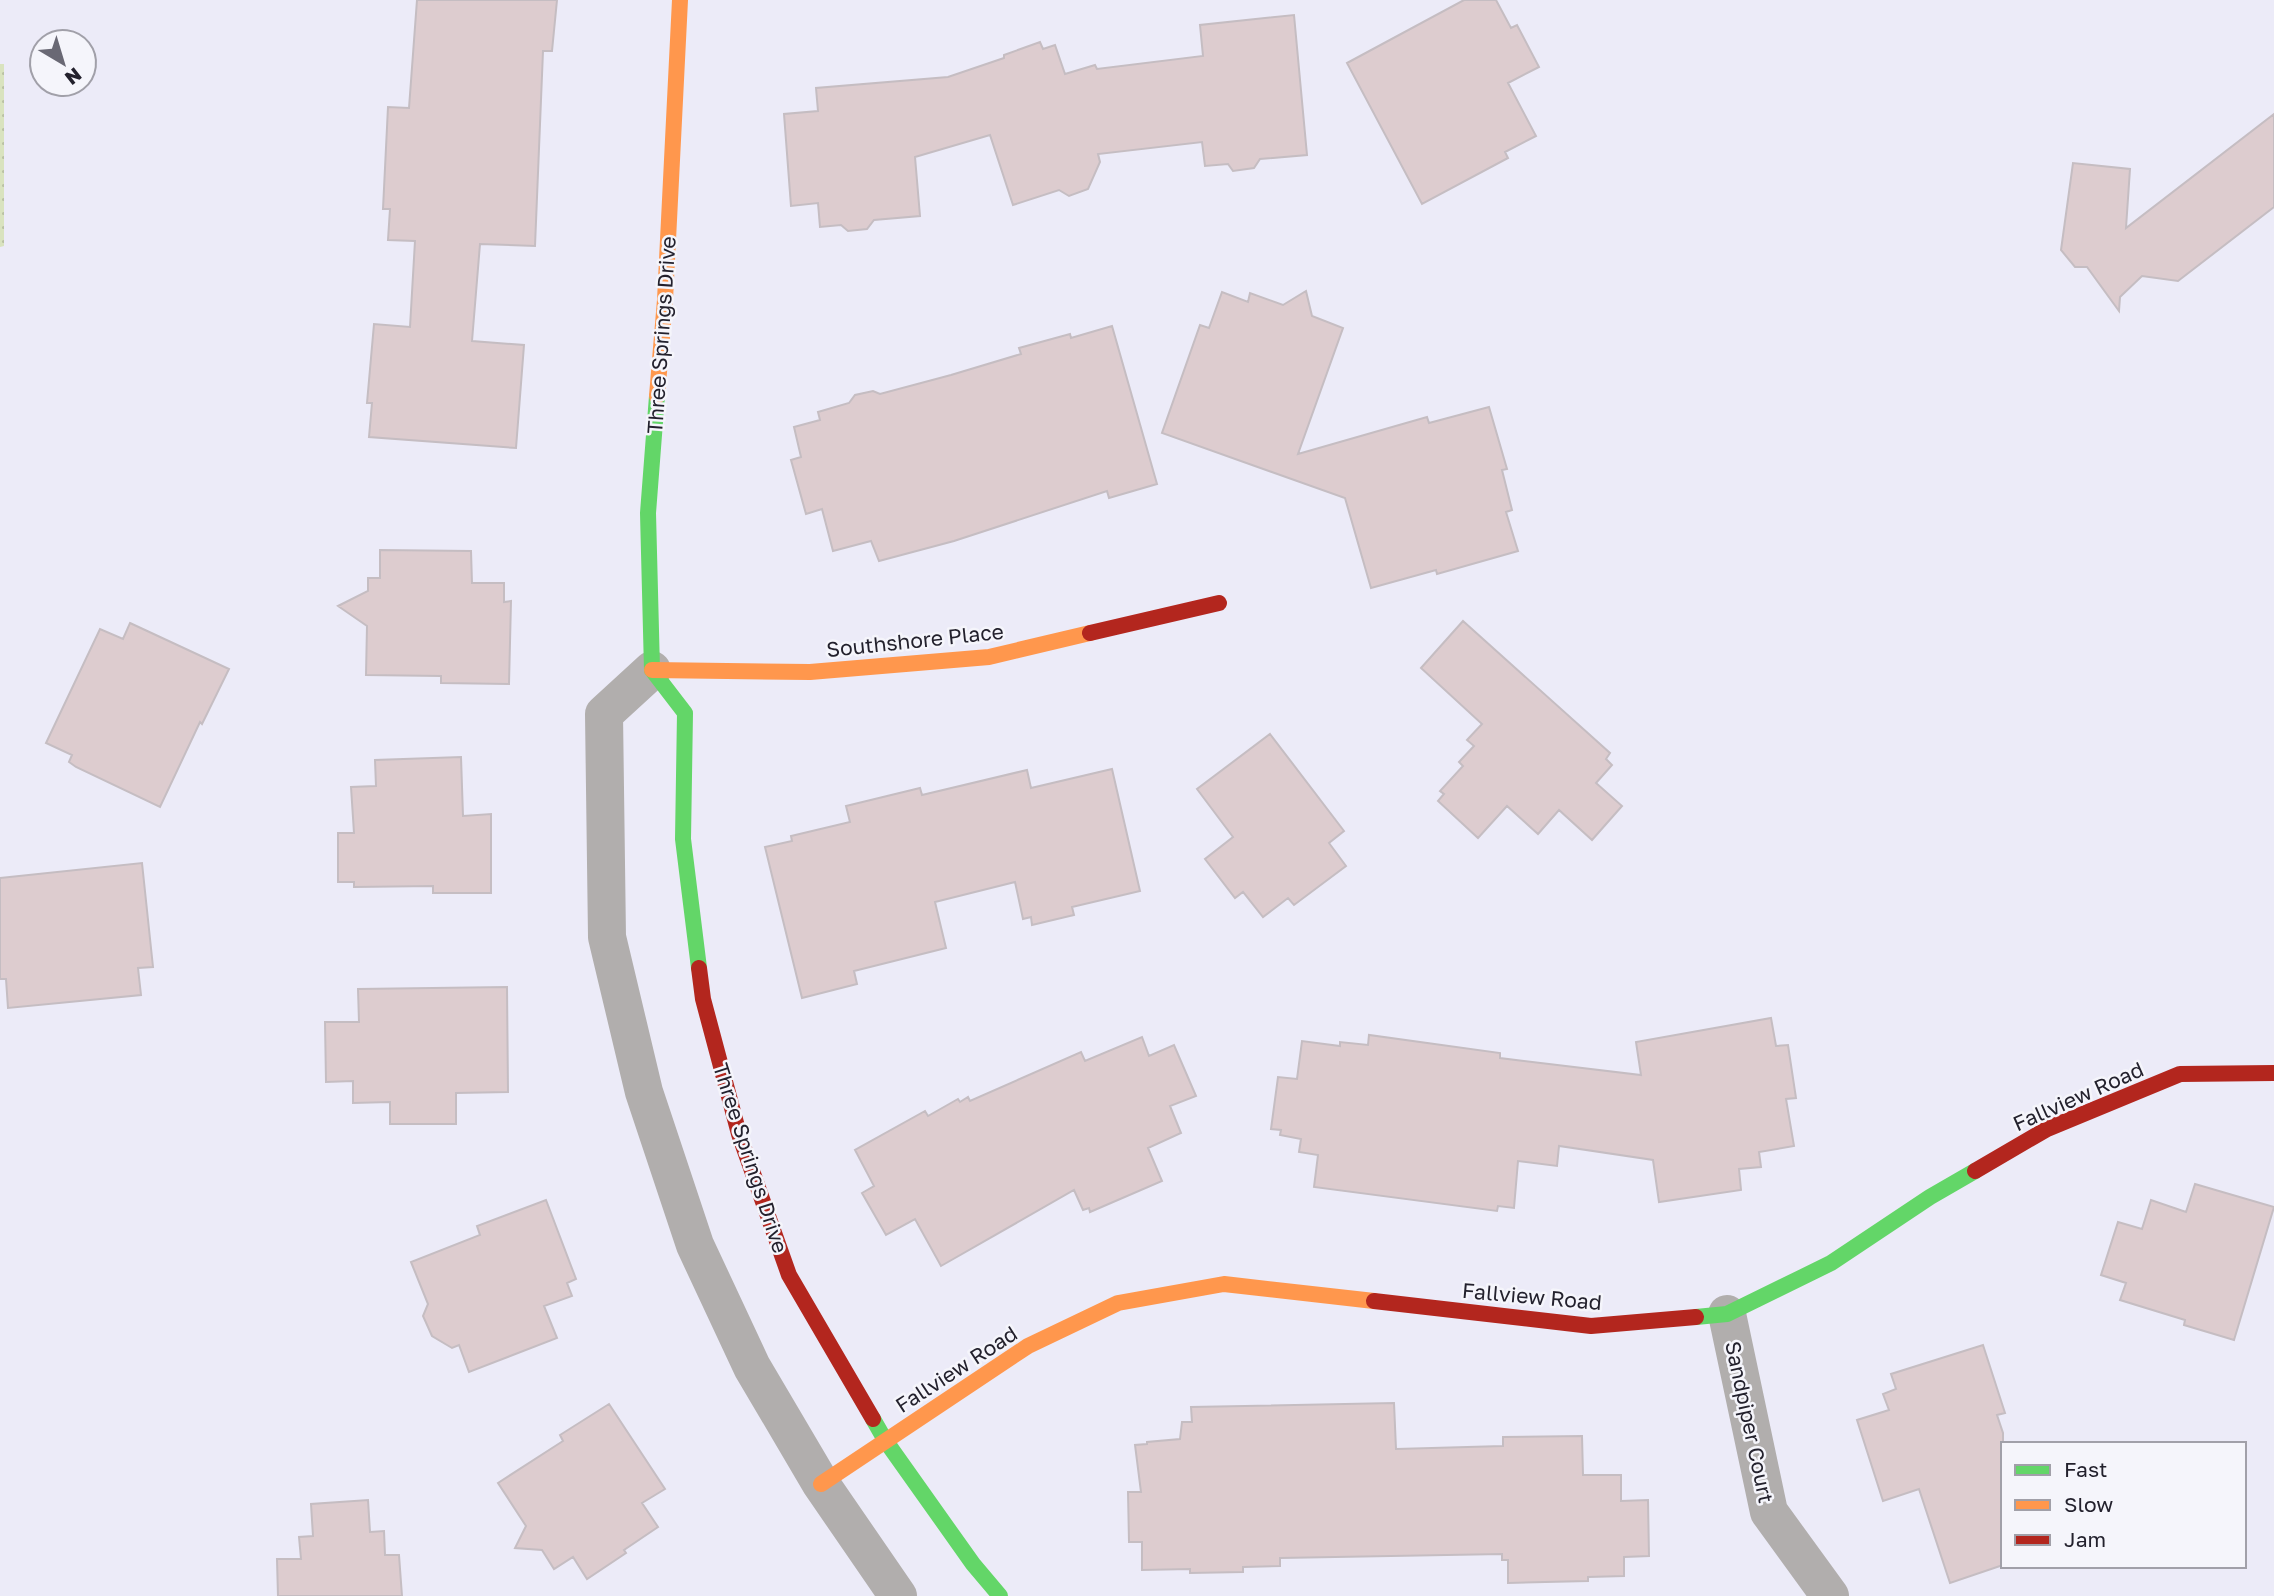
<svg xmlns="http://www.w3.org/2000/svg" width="2274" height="1596" viewBox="0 0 2274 1596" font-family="'Golos Text',sans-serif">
  <defs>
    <pattern id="grass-dots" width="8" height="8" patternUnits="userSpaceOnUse" patternTransform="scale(1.75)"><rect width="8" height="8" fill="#d9e3bf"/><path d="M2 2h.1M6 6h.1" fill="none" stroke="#bac2a4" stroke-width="1.8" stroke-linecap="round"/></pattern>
  </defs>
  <rect width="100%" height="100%" fill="#ecebf8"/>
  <path fill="url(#grass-dots)" d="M 0,64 L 4,64 L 4,246 L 0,247 Z"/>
  <path fill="#ddcccf" stroke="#c5bdc2" stroke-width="2" d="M 417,0 L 557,0 L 552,51 L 543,51 L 535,246 L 480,244 L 472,341 L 524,345 L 516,448 L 369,437 L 372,403 L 367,403 L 374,324 L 410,327 L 415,241 L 388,240 L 390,209 L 383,209 L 388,107 L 409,108 Z
    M 1464,0 L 1496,0 L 1511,28 L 1517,25 L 1539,67 L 1508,83 L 1536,136 L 1505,152 L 1508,158 L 1422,204 L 1347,63 Z
    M 1294,15 L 1307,155 L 1260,159 L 1254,168 L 1233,171 L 1228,164 L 1205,166 L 1202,142 L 1098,154 L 1100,162 L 1088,189 L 1069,196 L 1059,190 L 1013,205 L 990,135 L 915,157 L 920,216 L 874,220 L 867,229 L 848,231 L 841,225 L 820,227 L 818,203 L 791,206 L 784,114 L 818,111 L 816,88 L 948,77 L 1004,58 L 1004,55 L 1040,42 L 1043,49 L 1055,45 L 1065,74 L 1095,65 L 1097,69 L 1203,56 L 1200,25 Z
    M 2274,114 L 2274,207 L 2178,281 L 2142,276 L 2120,297 L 2119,311 L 2087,267 L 2075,267 L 2061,250 L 2073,163 L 2130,169 L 2126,228 Z
    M 1306,291 L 1312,316 L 1343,328 L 1298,454 L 1427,417 L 1429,423 L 1489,407 L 1507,469 L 1502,470 L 1512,510 L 1506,512 L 1518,551 L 1437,574 L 1436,570 L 1371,588 L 1345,498 L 1162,433 L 1200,325 L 1209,328 L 1222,292 L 1248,302 L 1250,293 L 1283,305 Z
    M 1112,326 L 1157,484 L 1109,498 L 1107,491 L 954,541 L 879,561 L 871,541 L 833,551 L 822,509 L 806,514 L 791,460 L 801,457 L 794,427 L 820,420 L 818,412 L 849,403 L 855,395 L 873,391 L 880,394 L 951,375 L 1021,354 L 1019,348 L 1070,334 L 1071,338 Z
    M 380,550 L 471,551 L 472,583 L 504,583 L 504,602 L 511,601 L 509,684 L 441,683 L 441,676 L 366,675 L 367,626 L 338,606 L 368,591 L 368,578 L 380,578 Z
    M 1463,621 L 1610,753 L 1606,759 L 1612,765 L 1596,783 L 1622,806 L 1592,840 L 1559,810 L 1538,834 L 1507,806 L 1478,838 L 1438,801 L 1444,794 L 1440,791 L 1463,766 L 1459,762 L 1474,746 L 1467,740 L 1482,724 L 1421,668 Z
    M 130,623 L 229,669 L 202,724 L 200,722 L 160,807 L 76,767 L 69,762 L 72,755 L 46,743 L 100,629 L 123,639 Z
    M 1270,734 L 1344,831 L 1329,843 L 1346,866 L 1294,905 L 1288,898 L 1263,917 L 1243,892 L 1235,898 L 1205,859 L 1233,837 L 1197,789 Z
    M 461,757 L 463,816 L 491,814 L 491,893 L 433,893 L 433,886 L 354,887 L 354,882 L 338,882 L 338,833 L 354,833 L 351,787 L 376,786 L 375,760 Z
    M 1112,769 L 1140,891 L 1072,907 L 1074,915 L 1032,925 L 1031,917 L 1023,919 L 1015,882 L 935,902 L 946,948 L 854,971 L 857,984 L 802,998 L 765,847 L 792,841 L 791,836 L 850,822 L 846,806 L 920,788 L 922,795 L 1027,770 L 1031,788 Z
    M 142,863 L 153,967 L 138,968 L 141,995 L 8,1008 L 6,979 L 0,979 L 0,878 Z
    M 507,987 L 508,1092 L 456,1093 L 456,1124 L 390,1124 L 390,1102 L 353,1103 L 353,1081 L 326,1082 L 325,1022 L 359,1022 L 358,989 Z
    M 1771,1018 L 1776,1046 L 1788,1045 L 1796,1098 L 1786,1099 L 1794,1146 L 1759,1152 L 1761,1167 L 1739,1169 L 1741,1190 L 1659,1202 L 1653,1160 L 1559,1146 L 1557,1166 L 1518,1161 L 1514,1208 L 1498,1206 L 1497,1211 L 1314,1187 L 1318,1155 L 1299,1152 L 1301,1139 L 1280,1135 L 1281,1130 L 1271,1129 L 1278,1077 L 1297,1079 L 1302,1041 L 1340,1046 L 1340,1042 L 1368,1045 L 1369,1035 L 1500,1053 L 1500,1058 L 1641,1075 L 1636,1042 Z
    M 1142,1037 L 1149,1056 L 1174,1045 L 1196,1096 L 1170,1106 L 1181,1133 L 1148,1148 L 1162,1181 L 1090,1212 L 1089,1208 L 1083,1210 L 1074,1190 L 941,1266 L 915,1219 L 886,1235 L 862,1193 L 874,1186 L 855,1150 L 925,1111 L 928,1116 L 958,1099 L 960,1102 L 968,1097 L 970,1101 L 1081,1052 L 1085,1061 Z
    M 2195,1184 L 2274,1207 L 2234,1340 L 2184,1325 L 2185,1320 L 2120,1300 L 2126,1283 L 2101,1275 L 2118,1222 L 2142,1229 L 2151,1200 L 2186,1212 Z
    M 546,1200 L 576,1279 L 567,1283 L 572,1296 L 544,1306 L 557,1338 L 469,1372 L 459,1345 L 452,1348 L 432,1336 L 423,1316 L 428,1304 L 411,1262 L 480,1235 L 477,1226 Z
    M 1983,1345 L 2005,1413 L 1997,1415 L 2003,1433 L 2003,1565 L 1950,1583 L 1919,1489 L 1883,1501 L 1857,1420 L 1889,1410 L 1883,1394 L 1896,1389 L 1891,1374 Z
    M 1394,1403 L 1396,1449 L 1503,1446 L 1503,1437 L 1582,1436 L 1583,1475 L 1621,1475 L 1621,1501 L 1648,1500 L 1649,1556 L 1624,1557 L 1624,1576 L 1588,1577 L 1588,1581 L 1508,1583 L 1508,1560 L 1502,1560 L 1502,1554 L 1280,1558 L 1280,1566 L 1243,1567 L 1243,1572 L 1190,1573 L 1190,1569 L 1142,1570 L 1142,1542 L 1129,1542 L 1128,1492 L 1141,1492 L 1135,1445 L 1147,1444 L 1147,1442 L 1180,1439 L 1182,1422 L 1192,1422 L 1191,1407 Z
    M 609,1404 L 665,1489 L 642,1503 L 658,1527 L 624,1550 L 626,1553 L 587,1579 L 573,1557 L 554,1569 L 542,1550 L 515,1548 L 526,1526 L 498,1483 L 563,1441 L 560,1435 Z
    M 368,1500 L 370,1532 L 384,1531 L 385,1555 L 399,1555 L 402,1596 L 278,1596 L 277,1559 L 301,1559 L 299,1537 L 313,1536 L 311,1504 Z"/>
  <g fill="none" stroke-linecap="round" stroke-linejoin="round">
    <path stroke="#b1aead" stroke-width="38" d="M 652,670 L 604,714 L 607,937 L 644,1092 L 695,1245 L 752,1367 L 821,1484 L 898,1596
      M 1727,1314 L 1769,1512 L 1830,1596"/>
    <path stroke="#63d668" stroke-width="16" d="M 657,396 L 648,513 L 652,670 L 685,713 L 683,839 L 699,968
      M 1696,1317 L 1727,1314 L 1831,1263 L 1930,1197 L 1975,1171
      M 873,1419 L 885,1440 L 973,1564 L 1000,1596"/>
    <path stroke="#ff974d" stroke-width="16" d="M 657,396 L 665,300 L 680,0
      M 652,670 L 810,672 L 989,657 L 1090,633
      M 821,1484 L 1028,1346 L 1118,1303 L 1224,1284 L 1374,1301"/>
    <path stroke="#b3261e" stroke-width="16" d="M 1090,633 L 1219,603
      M 699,968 L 703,999 L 739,1134 L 789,1275 L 873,1419
      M 1975,1171 L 2047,1129 L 2180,1074 L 2274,1073
      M 1374,1301 L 1591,1326 L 1696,1317"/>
  </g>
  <g text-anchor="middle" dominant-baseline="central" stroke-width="5" stroke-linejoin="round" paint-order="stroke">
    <g font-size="21" fill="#23212d" stroke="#f5f5fb">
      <text transform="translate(661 335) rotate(-86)">Three Springs Drive</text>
      <text transform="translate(915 640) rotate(-6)">Southshore Place</text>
      <text transform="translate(2078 1096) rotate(-24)">Fallview Road</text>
      <text transform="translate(751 1158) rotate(72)">Three Springs Drive</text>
      <text transform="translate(1532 1296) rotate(5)">Fallview Road</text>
      <text transform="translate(956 1369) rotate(-33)">Fallview Road</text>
      <text transform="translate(1750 1422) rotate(78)">Sandpiper Court</text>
    </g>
  </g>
  <rect x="2001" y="1442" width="245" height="126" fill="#f5f5fb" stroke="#a1a0a9" stroke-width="2"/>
  <rect x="2015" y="1465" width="35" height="10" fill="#63d668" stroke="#a1a0a9" stroke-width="2"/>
  <text x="2064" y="1477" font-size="21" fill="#23212d">Fast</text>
  <rect x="2015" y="1500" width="35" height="10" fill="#ff974d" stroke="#a1a0a9" stroke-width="2"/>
  <text x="2064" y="1512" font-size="21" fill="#23212d">Slow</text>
  <rect x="2015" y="1535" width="35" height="10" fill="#b3261e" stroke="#a1a0a9" stroke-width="2"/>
  <text x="2064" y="1547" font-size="21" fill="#23212d">Jam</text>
  <g transform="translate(63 63) rotate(142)"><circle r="33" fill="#f5f5fb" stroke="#a1a0a9" stroke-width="2"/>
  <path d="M0-5L12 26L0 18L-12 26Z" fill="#696874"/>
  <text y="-10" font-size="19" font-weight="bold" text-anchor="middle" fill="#23212d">N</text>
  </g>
</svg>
